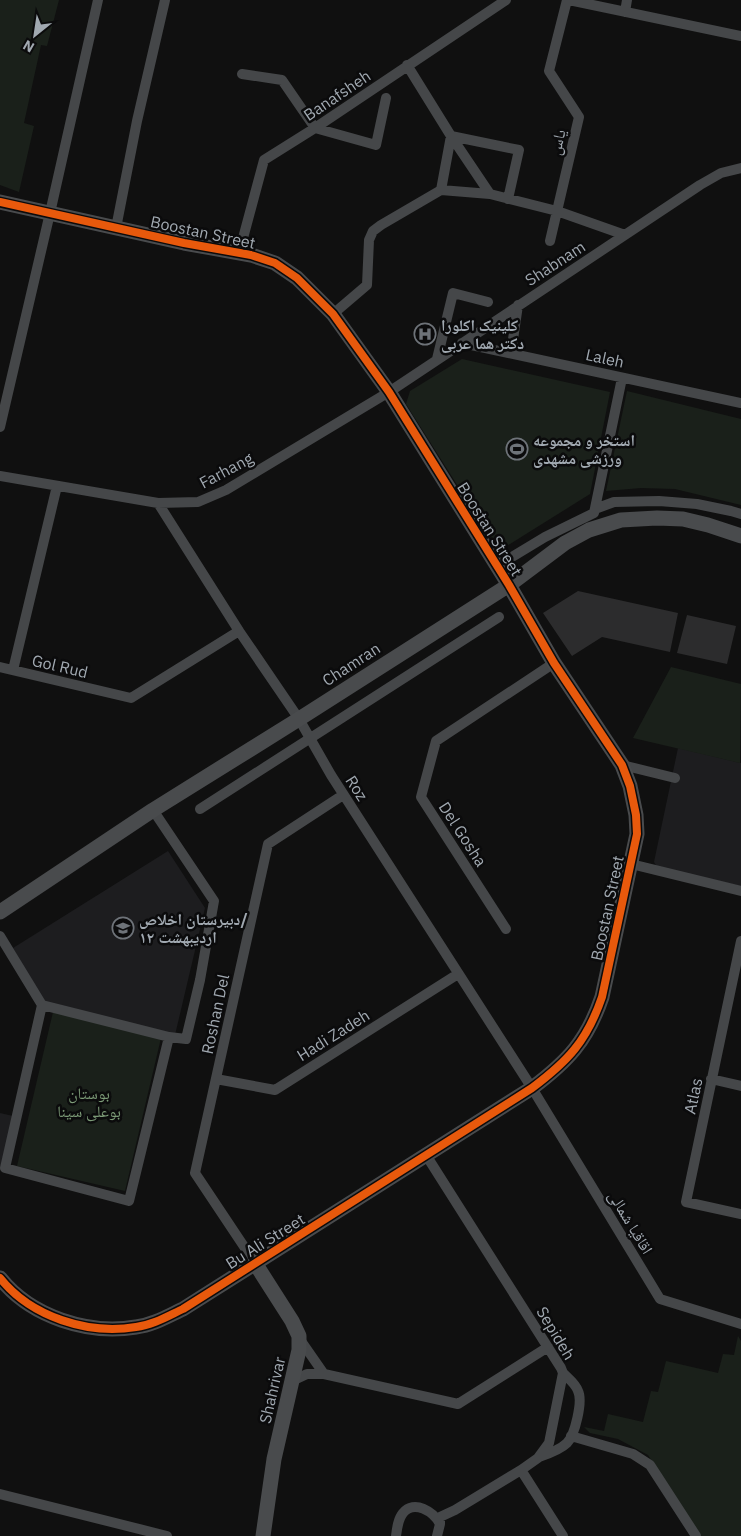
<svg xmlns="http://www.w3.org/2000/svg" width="741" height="1536" viewBox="0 0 741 1536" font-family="'IBM Plex Sans','Noto Naskh Arabic',sans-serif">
  <rect width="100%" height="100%" fill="#101010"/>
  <path fill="#1d1d1f" d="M 678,748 L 741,763 L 741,886 L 657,867 L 654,862 Z
    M 168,851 L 205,908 L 175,1035 L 44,1002 L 13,948 Z
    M 0,1113 L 13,1116 L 0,1169 Z"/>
  <path fill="#1a201a" d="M 0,0 L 59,0 L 47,46 L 41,45 L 24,123 L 34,126 L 19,192 L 0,185 Z
    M 462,359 L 610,392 L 590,494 L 499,551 L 406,404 L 410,391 Z
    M 627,391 L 741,419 L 741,505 L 675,489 L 641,488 L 606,491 Z
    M 671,667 L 741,684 L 740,763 L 633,738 Z
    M 53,1012 L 161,1038 L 125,1191 L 17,1166 Z
    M 738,1336 L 741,1341 L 741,1536 L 699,1536 L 683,1509 L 648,1455 L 618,1439 L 590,1433 L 584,1427 L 604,1431 L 608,1414 L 643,1422 L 651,1391 L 658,1392 L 666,1361 L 718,1373 L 723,1354 L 734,1355 Z"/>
  <path fill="#2c2c2d" d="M 578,591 L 678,613 L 670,652 L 602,637 L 572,656 L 543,613 Z
    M 687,615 L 736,626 L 727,664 L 677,653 Z"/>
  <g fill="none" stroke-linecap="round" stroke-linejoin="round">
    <path stroke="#454749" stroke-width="10" d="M 569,0 L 741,36
      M 625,12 L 627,0
      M 407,65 L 451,136 L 490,194 L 557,211 L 625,235
      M 242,74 L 282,80 L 315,128 L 376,145 L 386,98
      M 490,194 L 441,190 L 451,136 L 519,150 L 508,199
      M 116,228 L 137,121 L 165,0
      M 550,241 L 579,117 L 549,71 L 567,0
      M 239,253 L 264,160 L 315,128 L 506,0
      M 333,314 L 367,285 L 369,240 L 373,231 L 381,225 L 441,190
      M 462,343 L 741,403
      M 511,353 L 518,305
      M 437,359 L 453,293 L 488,302
      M 0,427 L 50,213 L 98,0
      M 0,476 L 158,503 L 198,502 L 226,490 L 389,392 L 700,185 L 721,173 L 741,168
      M 158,503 L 239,631 L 299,719 L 331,775 L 532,1088 L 660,1299 L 741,1324
      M 595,509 L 614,502 L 659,501 L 697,504 L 731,511 L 741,514
      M 497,566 L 545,537 L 594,513 L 622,378
      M 0,667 L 131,698 L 239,631
      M 13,670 L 57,486
      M 622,765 L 675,778
      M 200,809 L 499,617
      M 631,864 L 741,891
      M 506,929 L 421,797 L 436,741 L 554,663
      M 0,936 L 42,1005 L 5,1168 L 129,1201 L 169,1037
      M 741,941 L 686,1202 L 741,1214
      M 42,1005 L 169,1037 L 186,1039 L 200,980 L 214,901 L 153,810
      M 216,1079 L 275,1090 L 458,974
      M 711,1079 L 741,1086
      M 426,1155 L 561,1368 L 563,1373 L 549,1443 L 538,1458 L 521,1470 L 455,1510 L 440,1517 L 440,1524
      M 255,1263 L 195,1173 L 268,844 L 343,795
      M 299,1338 L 324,1374
      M 292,1381 L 307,1374 L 324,1374 L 458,1404 L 548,1347
      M 571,1436 L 633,1454 L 650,1465 L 696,1536
      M 539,1457 C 548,1454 560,1450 567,1443 C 575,1435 583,1401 578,1391 C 576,1384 568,1378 563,1373
      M 521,1470 L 563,1536
      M 0,1494 L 167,1536
      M 396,1536 C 397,1528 398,1519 403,1513 C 414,1499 434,1512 440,1524 L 437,1536"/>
    <path stroke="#494b4d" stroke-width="15" d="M 0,202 L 184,243 L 251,255 L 275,263 L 297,278 L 333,314 L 389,392 L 509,585 L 554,663 L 622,765 L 630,786 L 636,815 L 637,834 L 602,997 C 587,1041 568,1061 532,1088 L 183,1309 C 168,1316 153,1325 136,1327 C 88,1335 31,1317 0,1278
      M 0,912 L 153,810 L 299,719 L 509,585 L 565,543 L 589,530 L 621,520 L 657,518 L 683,519 L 708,525 L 741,536
      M 255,1263 L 292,1321 L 299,1336 L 299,1350 L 274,1459 L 263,1536"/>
    <g stroke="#0b0b0c" stroke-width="11">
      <path id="cycleway" d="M 0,202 L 184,243 L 251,255 L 275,263 L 297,278 L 333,314 L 389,392 L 509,585 L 554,663 L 622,765 L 630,786 L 636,815 L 637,834 L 602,997 C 587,1041 568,1061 532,1088 L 183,1309 C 168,1316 153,1325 136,1327 C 88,1335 31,1317 0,1278"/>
    </g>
    <use href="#cycleway" stroke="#e8590c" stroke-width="8"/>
  </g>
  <defs>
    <g id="hospital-ring" transform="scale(1.125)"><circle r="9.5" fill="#0b0b0c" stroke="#6e7379" stroke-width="1.5"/><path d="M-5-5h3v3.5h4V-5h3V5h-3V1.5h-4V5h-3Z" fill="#6e7379"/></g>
    <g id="stadium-ring" transform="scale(1.125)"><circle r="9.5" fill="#0b0b0c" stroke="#6e7379" stroke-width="1.5"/><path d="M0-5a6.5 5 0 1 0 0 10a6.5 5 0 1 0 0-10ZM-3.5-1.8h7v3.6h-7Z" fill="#6e7379"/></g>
    <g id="school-ring" transform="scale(1.125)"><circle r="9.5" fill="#0b0b0c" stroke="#6e7379" stroke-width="1.5"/><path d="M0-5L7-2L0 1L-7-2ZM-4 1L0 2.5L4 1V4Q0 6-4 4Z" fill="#6e7379"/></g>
  </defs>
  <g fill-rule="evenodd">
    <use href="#hospital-ring" x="425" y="334"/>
    <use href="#stadium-ring" x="517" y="449"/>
    <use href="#school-ring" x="123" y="928"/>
  </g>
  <g text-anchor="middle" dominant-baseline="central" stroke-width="5" stroke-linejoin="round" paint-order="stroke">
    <g font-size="16" fill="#a1a9b1" stroke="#0b0b0c">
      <text transform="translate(337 95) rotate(-34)">Banafsheh</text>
      <text transform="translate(557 142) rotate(-77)">یاس</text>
      <text transform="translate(203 232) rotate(12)">Boostan Street</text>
      <text transform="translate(555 263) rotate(-33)">Shabnam</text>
      <text transform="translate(605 358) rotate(12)">Laleh</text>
      <text transform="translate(226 470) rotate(-28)">Farhang</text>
      <text transform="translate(490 529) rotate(58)">Boostan Street</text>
      <text transform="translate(351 664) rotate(-33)">Chamran</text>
      <text transform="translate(60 666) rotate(13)">Gol Rud</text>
      <text transform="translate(357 788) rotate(57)">Roz</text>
      <text transform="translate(463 834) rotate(57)">Del Gosha</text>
      <text transform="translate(607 908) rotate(-78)">Boostan Street</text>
      <text transform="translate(215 1014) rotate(-78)">Roshan Del</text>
      <text transform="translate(333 1035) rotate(-32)">Hadi Zadeh</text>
      <text transform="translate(693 1096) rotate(-78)">Atlas</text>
      <text transform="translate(631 1222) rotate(59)">اقاقیا شمالی</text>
      <text transform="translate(265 1241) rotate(-32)">Bu Ali Street</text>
      <text transform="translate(556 1333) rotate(59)">Sepideh</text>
      <text transform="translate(272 1390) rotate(-77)">Shahrivar</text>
    </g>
    <g font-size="16" font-weight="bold" fill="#a1a9b1" stroke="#0b0b0c" text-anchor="start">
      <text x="441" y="325">کلینیک اکلورا<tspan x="441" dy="18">دکتر هما عربی</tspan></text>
      <text x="533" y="440">استخر و مجموعه<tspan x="533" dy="18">ورزشی مشهدی</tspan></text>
      <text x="139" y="919">دبیرستان اخلاص/<tspan x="139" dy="18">۱۲ اردیبهشت</tspan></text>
    </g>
    <g font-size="16" fill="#7d9c78" stroke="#0b0b0c">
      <text x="89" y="1093">بوستان<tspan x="89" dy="18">بوعلی سینا</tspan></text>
    </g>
  </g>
  <g transform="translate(35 35) rotate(210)" stroke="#0b0b0c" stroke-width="4" paint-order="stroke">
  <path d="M0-4L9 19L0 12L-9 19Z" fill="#a1a9b1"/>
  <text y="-8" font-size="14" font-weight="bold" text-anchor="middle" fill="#a1a9b1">N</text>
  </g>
</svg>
